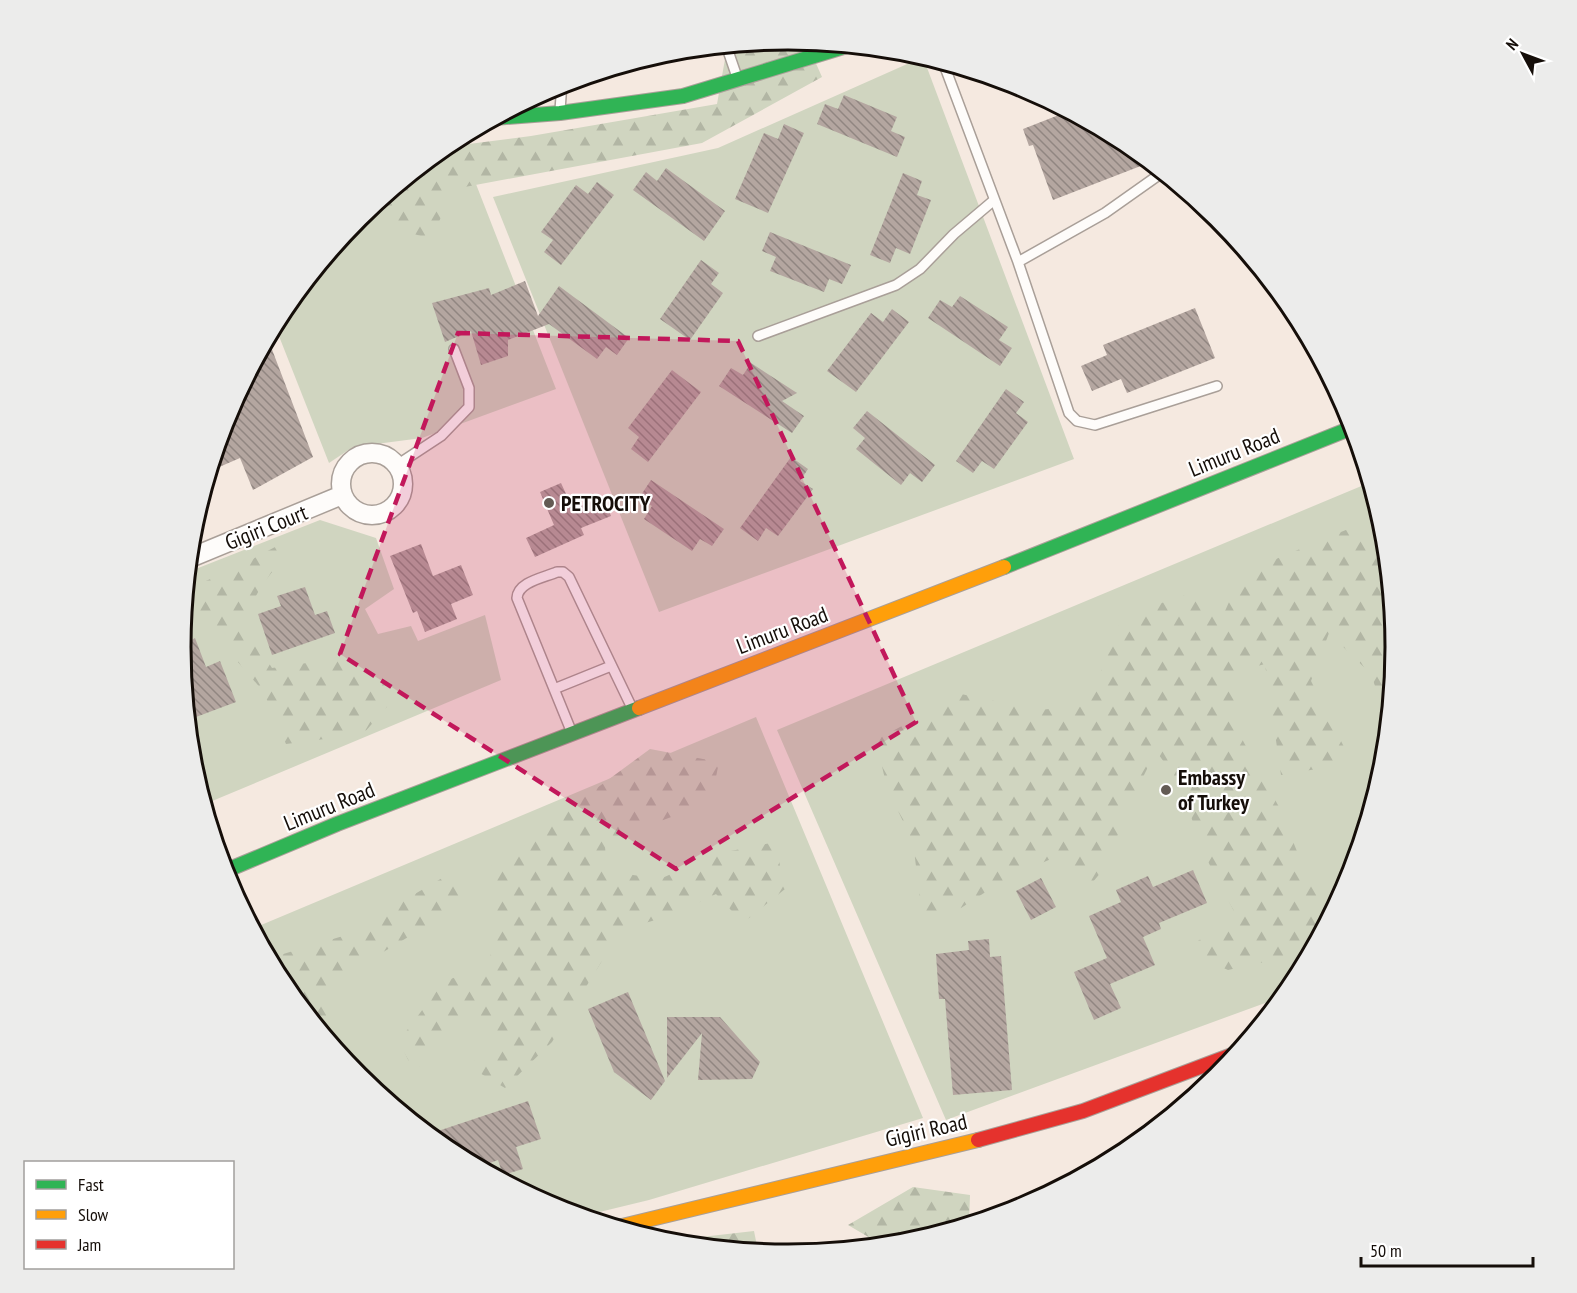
<svg xmlns="http://www.w3.org/2000/svg" width="1577" height="1293" viewBox="0 0 1577 1293" font-family="'PT Sans Narrow',sans-serif">
  <defs>
    <pattern id="forest-firs" width="22" height="20" patternUnits="userSpaceOnUse" patternTransform="scale(1.5)"><rect width="22" height="20" fill="#d0d5c0"/><path d="M5 1l3.5 6h-7zM16 11l3.5 6h-7z" fill="#b2b6a4"/></pattern>
    <pattern id="building-back-hatch" width="6" height="6" patternUnits="userSpaceOnUse" patternTransform="scale(1.5)"><rect width="6" height="6" fill="#b4a6a0"/><path d="M-1 5l2 2M0 0l6 6M5-1l2 2" fill="none" stroke="#918681"/></pattern>
  </defs>
  <rect width="100%" height="100%" fill="#f5e9e0"/>
  <path fill="#d0d5c0" d="M 923,57 L 1074,459 L 659,612 L 493,197 L 718,148 Z
    M 458,138 L 556,389 L 422,438 L 353,447 L 329,463 L 275,326 L 284,309 L 359,217 Z
    M 1371,482 L 1384,528 L 1396,647 L 1384,765 L 1350,879 L 1293,984 L 1284,996 L 946,1120 L 777,730 Z
    M 320,520 L 376,538 L 394,589 L 365,609 L 378,634 L 411,626 L 418,641 L 485,615 L 501,680 L 205,804 L 193,765 L 181,646 L 188,572 Z
    M 756,717 L 923,1118 L 649,1200 L 583,1216 L 556,1208 L 451,1151 L 359,1076 L 283,984 L 254,928 Z"/>
  <path fill="url(#forest-firs)" d="M 789,39 L 806,41 L 822,77 L 702,143 L 454,189 L 431,239 L 397,229 L 365,212 L 445,147 L 531,136 L 717,104 L 727,48 L 731,45 Z
    M 1353,527 L 1389,573 L 1396,647 L 1388,725 L 1371,674 L 1329,633 L 1311,681 L 1352,763 L 1281,775 L 1265,664 L 1238,671 L 1236,728 L 1279,807 L 1307,876 L 1336,898 L 1341,896 L 1310,952 L 1228,970 L 1183,950 L 1237,917 L 1203,852 L 1180,784 L 1156,751 L 1127,809 L 1107,865 L 1087,889 L 1051,859 L 1007,878 L 961,908 L 922,915 L 913,842 L 887,788 L 876,740 L 961,694 L 1037,710 L 1088,706 L 1122,616 L 1189,594 L 1221,620 L 1242,573 Z
    M 303,532 L 262,585 L 242,621 L 272,668 L 348,657 L 400,692 L 363,734 L 286,744 L 263,691 L 207,626 L 184,618 L 187,589 L 236,568 Z
    M 650,749 L 719,762 L 711,802 L 605,842 L 606,871 L 660,879 L 716,854 L 775,842 L 785,889 L 743,923 L 716,894 L 676,914 L 621,930 L 552,1042 L 505,1088 L 468,1066 L 507,1036 L 466,1018 L 414,1072 L 399,1041 L 444,981 L 488,967 L 497,927 L 491,866 Z
    M 449,874 L 476,896 L 375,957 L 324,991 L 328,1038 L 283,984 L 270,958 L 343,936 Z
    M 913,1187 L 970,1195 L 969,1223 L 907,1242 L 882,1245 L 848,1225 Z
    M 754,1231 L 758,1251 L 666,1241 Z"/>
  <path fill="url(#building-back-hatch)" d="M 844,95 L 897,117 L 891,131 L 905,137 L 897,157 L 817,124 L 825,104 L 838,109 Z
    M 1069,111 L 1126,142 L 1151,162 L 1053,200 L 1033,145 L 1029,146 L 1023,129 Z
    M 784,124 L 804,133 L 768,213 L 735,199 L 764,133 L 778,139 Z
    M 666,168 L 725,211 L 704,241 L 633,190 L 646,172 L 657,181 Z
    M 903,173 L 922,181 L 917,195 L 931,200 L 910,254 L 896,248 L 890,263 L 870,255 Z
    M 597,182 L 614,195 L 561,265 L 544,252 L 553,240 L 541,232 L 576,185 L 588,194 Z
    M 770,232 L 851,265 L 842,284 L 829,279 L 824,292 L 770,271 L 776,257 L 762,251 Z
    M 701,260 L 719,273 L 711,284 L 723,293 L 690,340 L 660,319 Z
    M 525,281 L 538,316 L 559,286 L 629,338 L 617,355 L 606,347 L 597,359 L 549,324 L 508,340 L 508,356 L 481,365 L 471,331 L 445,342 L 432,303 L 489,288 L 491,295 Z
    M 960,296 L 1008,327 L 999,340 L 1012,348 L 1000,366 L 928,318 L 940,300 L 952,307 Z
    M 1195,308 L 1215,358 L 1127,393 L 1121,379 L 1092,391 L 1081,366 L 1107,355 L 1103,345 Z
    M 892,309 L 909,322 L 856,392 L 827,371 L 871,313 L 883,322 Z
    M 268,339 L 313,457 L 253,490 L 240,458 L 210,471 L 227,414 Z
    M 751,363 L 797,393 L 782,401 L 804,416 L 792,433 L 719,386 L 731,368 L 743,375 Z
    M 672,370 L 701,392 L 648,462 L 631,449 L 639,437 L 628,428 Z
    M 1006,389 L 1024,402 L 1016,413 L 1028,422 L 994,469 L 982,461 L 973,473 L 956,461 Z
    M 867,411 L 935,465 L 922,482 L 910,473 L 901,485 L 856,449 L 865,438 L 853,428 Z
    M 791,457 L 808,469 L 800,481 L 813,489 L 778,536 L 766,528 L 758,541 L 740,528 Z
    M 651,480 L 724,529 L 712,546 L 700,539 L 692,551 L 644,519 L 652,506 L 639,498 Z
    M 561,483 L 573,509 L 604,497 L 611,516 L 581,528 L 584,535 L 535,557 L 526,538 L 554,525 L 540,492 Z
    M 421,544 L 433,576 L 461,565 L 473,595 L 451,604 L 457,619 L 425,632 L 417,611 L 413,613 L 390,556 Z
    M 305,587 L 315,615 L 327,611 L 335,633 L 272,655 L 258,614 L 281,606 L 277,596 Z
    M 195,638 L 206,667 L 220,661 L 236,702 L 188,720 L 181,646 Z
    M 1193,870 L 1207,903 L 1159,923 L 1161,929 L 1143,937 L 1155,965 L 1110,984 L 1121,1008 L 1094,1020 L 1074,972 L 1107,958 L 1089,916 L 1121,902 L 1116,890 L 1148,876 L 1153,887 Z
    M 1041,878 L 1056,907 L 1031,920 L 1016,891 Z
    M 989,939 L 990,957 L 1001,956 L 1012,1090 L 953,1095 L 945,999 L 939,999 L 936,954 L 969,950 L 968,941 Z
    M 628,992 L 665,1081 L 651,1100 L 614,1072 L 588,1009 Z
    M 667,1017 L 720,1017 L 760,1062 L 752,1079 L 698,1080 L 702,1033 L 667,1078 Z
    M 528,1101 L 541,1139 L 516,1147 L 523,1169 L 503,1175 L 498,1160 L 479,1167 L 451,1151 L 429,1134 Z"/>
  <g fill="none" stroke-linecap="round" stroke-linejoin="round">
    <g stroke="#a99f98" stroke-width="12">
      <path id="lane" d="M 726,45 L 737,77
        M 943,62 L 1018,262 L 1069,413 L 1077,421 L 1095,425 L 1217,386
        M 560,110 L 562,83
        M 1018,262 L 1105,213 L 1163,172
        M 758,336 L 896,285 L 920,269 L 954,234 L 993,201
        M 397,465 L 441,436 L 469,407 L 469,388 L 454,349
        M 554,689 L 611,666
        M 572,733 L 517,598 C 518,582 543,578 557,572 L 563,572 L 569,577 L 632,708"/>
    </g>
    <g stroke="#a99f98" stroke-width="21">
      <path id="street" d="M341 484a31 31 0 1 1 62 0a31 31 0 1 1-62 0Z
        M 190,558 L 342,495"/>
    </g>
    <g stroke="#a99f98" stroke-width="16">
      <path id="fast" d="M 494,118 L 560,113 L 683,96 L 850,45
        M 1004,567 L 1354,427
        M 225,871 L 337,824 L 639,708"/>
    </g>
    <g stroke="#a99f98" stroke-width="16">
      <path id="slow" d="M 639,708 L 1004,567
        M 618,1227 L 978,1140"/>
    </g>
    <g stroke="#a99f98" stroke-width="16">
      <path id="jam" d="M 978,1140 L 1083,1111 L 1237,1053"/>
    </g>
    <use href="#lane" stroke="#fefcfa" stroke-width="9"/>
    <use href="#street" stroke="#fefcfa" stroke-width="18"/>
    <use href="#fast" stroke="#30b455" stroke-width="14"/>
    <use href="#slow" stroke="#ff9f0a" stroke-width="14"/>
    <use href="#jam" stroke="#e5322d" stroke-width="14"/>
  </g>
  <path fill="#c2185b" fill-opacity="0.2" stroke="#c2185b" stroke-width="4.5" stroke-dasharray="12 8" stroke-linejoin="round" d="M 458,333 L 738,341 L 916,722 L 676,869 L 340,654 Z"/>
  <g fill="#635b54" stroke="#fff" stroke-width="2">
    <circle cx="549" cy="503" r="6"/>
    <circle cx="1166" cy="790" r="6"/>
  </g>
  <g text-anchor="middle" dominant-baseline="central" stroke-width="4.5" stroke-linejoin="round" paint-order="stroke">
    <g font-size="22" fill="#150e09" stroke="#fff">
      <text transform="translate(1234 452) rotate(-22)">Limuru Road</text>
      <text transform="translate(266 527) rotate(-22)">Gigiri Court</text>
      <text transform="translate(782 630) rotate(-21)">Limuru Road</text>
      <text transform="translate(329 806) rotate(-22)">Limuru Road</text>
      <text transform="translate(926 1130) rotate(-13)">Gigiri Road</text>
    </g>
    <g font-size="22" font-weight="bold" fill="#150e09" stroke="#fff" text-anchor="start">
      <text x="561" y="503">PETROCITY</text>
      <text x="1178" y="777">Embassy<tspan x="1178" dy="25">of Turkey</tspan></text>
    </g>
  </g>
  <path d="M0 0H1577V1293H0ZM191 647a597 597 0 1 1 1194 0a597 597 0 1 1-1194 0Z" fill="#ececeb" fill-rule="evenodd"/>
  <path fill="none" stroke="#150e09" stroke-width="3" d="M191 647a597 597 0 1 1 1194 0a597 597 0 1 1-1194 0Z"/>
  <rect x="24" y="1161" width="210" height="108" fill="#ffffff" stroke="#a19f9d" stroke-width="1.5"/>
  <rect x="36" y="1180" width="30" height="9" fill="#30b455" stroke="#a19f9d" stroke-width="1.5"/>
  <text x="78" y="1191" font-size="18" fill="#150e09">Fast</text>
  <rect x="36" y="1210" width="30" height="9" fill="#ff9f0a" stroke="#a19f9d" stroke-width="1.5"/>
  <text x="78" y="1221" font-size="18" fill="#150e09">Slow</text>
  <rect x="36" y="1240" width="30" height="9" fill="#e5322d" stroke="#a19f9d" stroke-width="1.5"/>
  <text x="78" y="1251" font-size="18" fill="#150e09">Jam</text>
  <g transform="translate(1523 54) rotate(311)" stroke="#ffffff" stroke-width="4.5" paint-order="stroke">
  <path d="M0-4.5L10 22L0 15L-10 22Z" fill="#150e09"/>
  <text y="-9" font-size="16" font-weight="bold" text-anchor="middle" fill="#150e09">N</text>
  </g>
  <path d="M1361 1257v9h172v-9" fill="none" stroke="#150e09" stroke-width="3"/>
  <text x="1370" y="1257" font-size="18" fill="#150e09" stroke="#ffffff" stroke-width="4.5" paint-order="stroke">50 m</text>
</svg>
